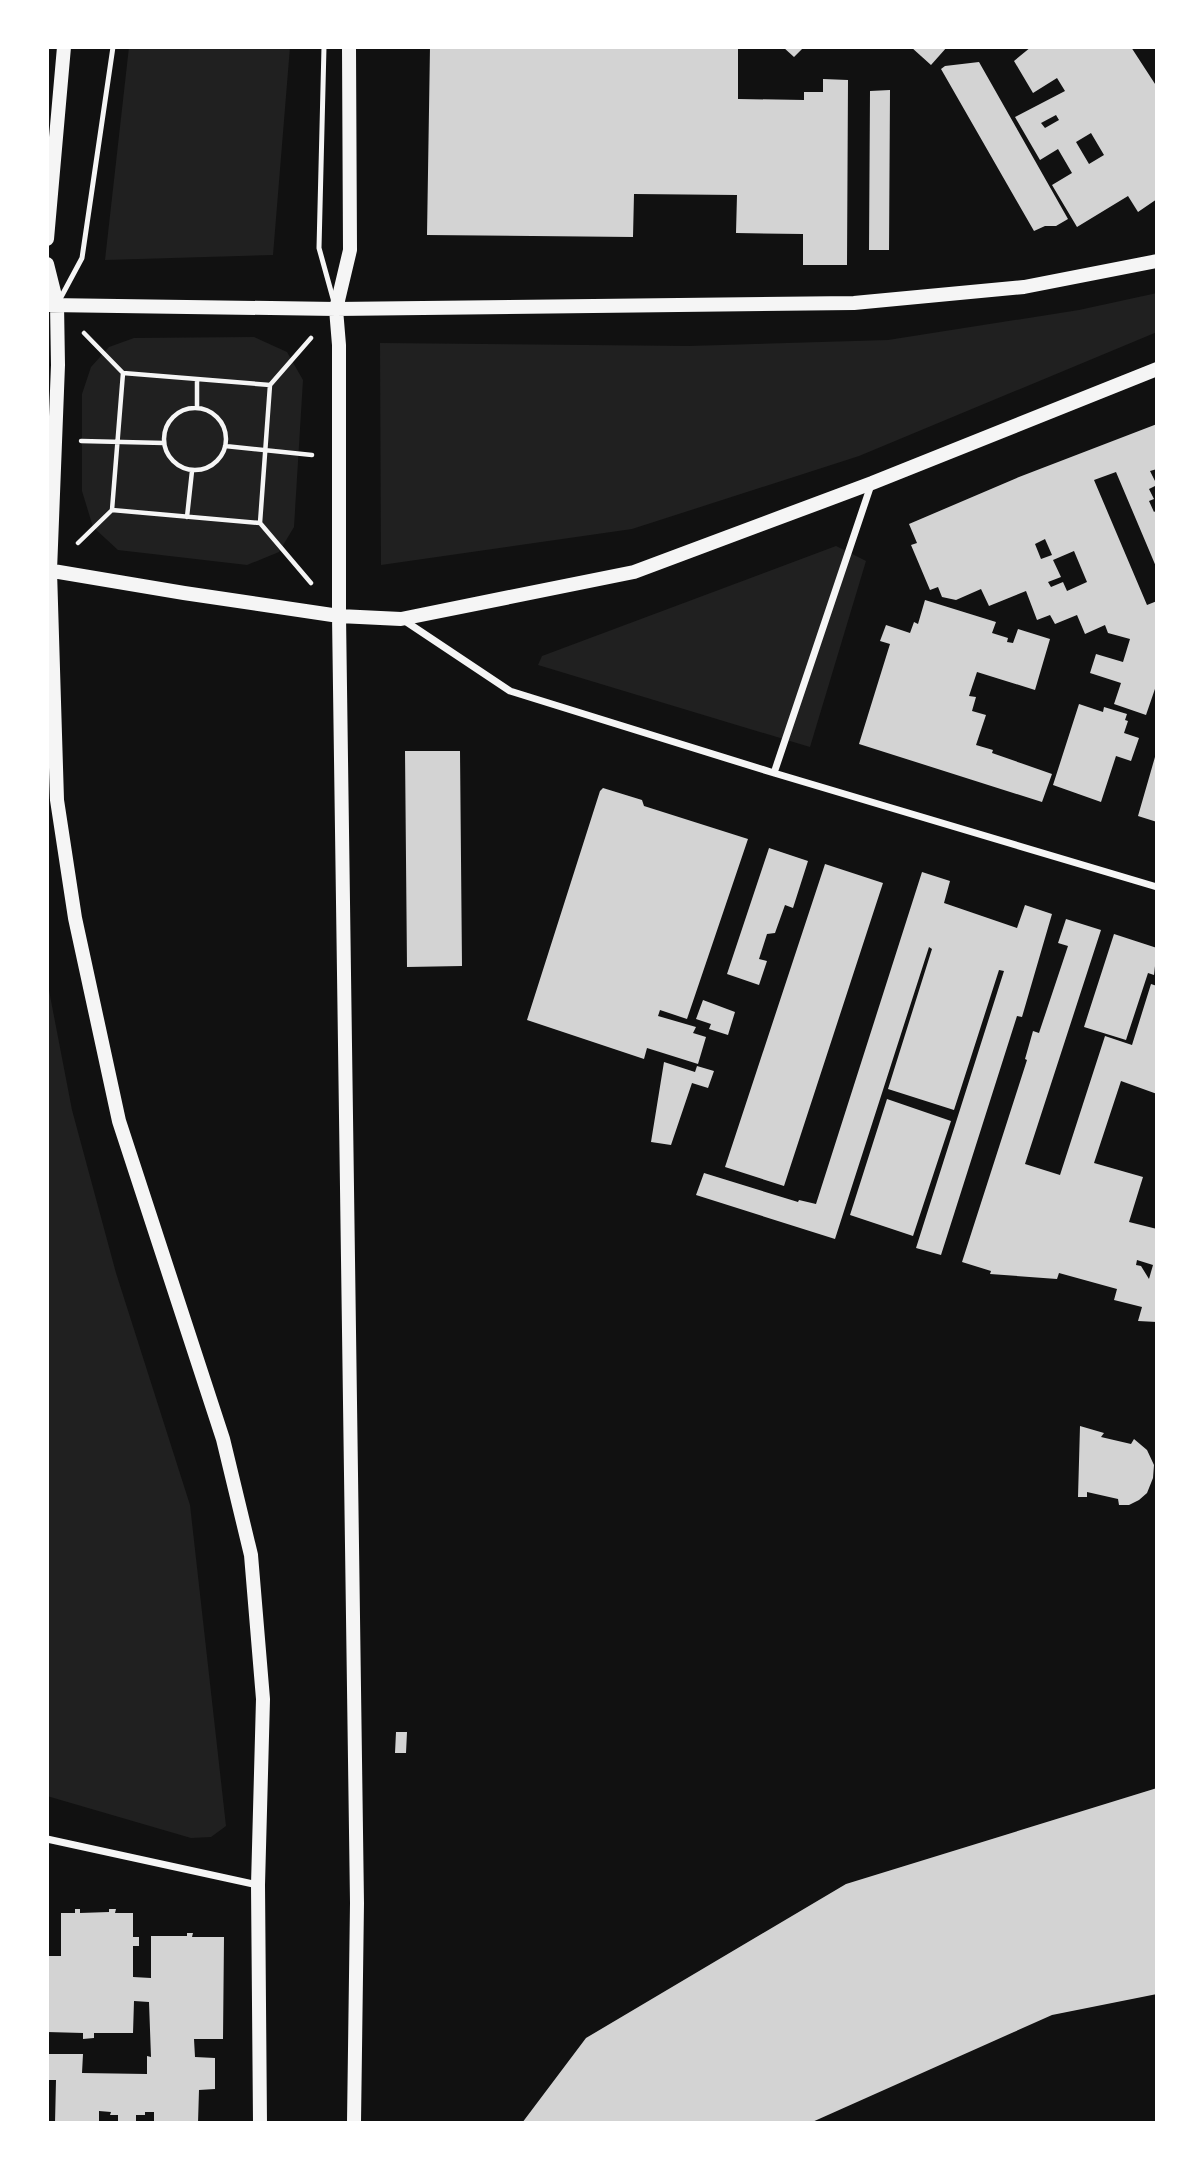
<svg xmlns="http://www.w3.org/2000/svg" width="1204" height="2170" viewBox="0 0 1204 2170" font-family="'DM Sans',sans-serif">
  <rect width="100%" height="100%" fill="#111"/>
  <path fill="#202020" d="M 129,47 L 290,47 L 273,255 L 105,260 Z
    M 1157,293 L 1157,332 L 859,456 L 632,529 L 381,565 L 380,343 L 689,346 L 888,340 L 1079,310 Z
    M 254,337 L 287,352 L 303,380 L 294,527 L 279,552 L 247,565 L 118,550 L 93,527 L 82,491 L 82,394 L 91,367 L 109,347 L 134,338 Z
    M 836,546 L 866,561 L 810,747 L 538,665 L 542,656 Z
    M 47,980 L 72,1110 L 116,1273 L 190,1505 L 226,1826 L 211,1837 L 191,1838 L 47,1796 Z"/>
  <path fill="#d3d3d3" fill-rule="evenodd" d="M 430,47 L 738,47 L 738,99 L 804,100 L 804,92 L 823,92 L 823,79 L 848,80 L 847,265 L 803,265 L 803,234 L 736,233 L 737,195 L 634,194 L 633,237 L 427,235 Z
    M 783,47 L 804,47 L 794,57 Z
    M 911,47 L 947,47 L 931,65 Z
    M 1031,47 L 1131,47 L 1157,87 L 1157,199 L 1138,212 L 1128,196 L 1077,227 L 1052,185 L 1072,173 L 1058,149 L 1040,160 L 1015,117 L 1065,91 L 1057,78 L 1033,93 L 1014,61 ZM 1056,115 L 1059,120 L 1045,128 L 1041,123 ZM 1091,133 L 1104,155 L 1089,164 L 1076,142 Z
    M 979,62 L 1068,219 L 1056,226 L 1045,226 L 1034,231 L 941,69 L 945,66 Z
    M 890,90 L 889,250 L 869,250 L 870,91 Z
    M 1157,424 L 1157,469 L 1150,471 L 1157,485 L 1149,489 L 1154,499 L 1149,501 L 1154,512 L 1157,510 L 1157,569 L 1116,472 L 1094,480 L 1147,605 L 1157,601 L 1157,683 L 1146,715 L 1114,704 L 1121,683 L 1090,673 L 1096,654 L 1123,662 L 1130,639 L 1108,633 L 1105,625 L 1085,634 L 1077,615 L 1055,624 L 1050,615 L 1037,620 L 1026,591 L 989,606 L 981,589 L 956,600 L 942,597 L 938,587 L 930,590 L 911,545 L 917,543 L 909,524 L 1019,477 ZM 1045,539 L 1052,555 L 1041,559 L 1035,544 ZM 1074,551 L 1087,582 L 1067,591 L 1063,582 L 1051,587 L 1048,582 L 1061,577 L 1053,560 Z
    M 925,600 L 996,622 L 992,633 L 1008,638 L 1007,642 L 1013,643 L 1018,629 L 1050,639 L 1035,690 L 977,672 L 969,696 L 976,697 L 972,711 L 986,715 L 976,745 L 993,750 L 992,753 L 1052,774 L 1042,802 L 859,744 L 890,644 L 880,641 L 886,625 L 910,633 L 914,622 L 918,624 Z
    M 1079,704 L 1103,712 L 1104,707 L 1127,714 L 1125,720 L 1128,721 L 1124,733 L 1139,738 L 1131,761 L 1116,756 L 1101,802 L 1053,785 Z
    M 1157,750 L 1157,822 L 1138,816 Z
    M 405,751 L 460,751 L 462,966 L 407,967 Z
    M 603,788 L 642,800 L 644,806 L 748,839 L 687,1019 L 660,1010 L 658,1016 L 696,1027 L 693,1033 L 706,1037 L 698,1064 L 647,1048 L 644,1059 L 527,1020 L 600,791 Z
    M 769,848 L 808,861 L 793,908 L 785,905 L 775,933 L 767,934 L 759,959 L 767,961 L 759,985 L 727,974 Z
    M 825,864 L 883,883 L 784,1186 L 725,1167 Z
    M 922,872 L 950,881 L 944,903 L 1017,928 L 1025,905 L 1052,914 L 1022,1017 L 1017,1016 L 941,1255 L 916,1248 L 1004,971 L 999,970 L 954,1110 L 888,1089 L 932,949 L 929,947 L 835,1239 L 696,1195 L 704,1173 L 798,1202 L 799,1200 L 816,1204 Z
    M 1066,919 L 1101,930 L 1025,1164 L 1060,1175 L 1105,1036 L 1132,1045 L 1151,984 L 1157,986 L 1157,1094 L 1121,1081 L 1094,1163 L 1143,1177 L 1129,1222 L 1157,1229 L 1157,1322 L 1138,1321 L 1142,1307 L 1114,1300 L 1117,1289 L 1059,1273 L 1057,1279 L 990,1274 L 991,1271 L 962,1262 L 1027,1060 L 1025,1059 L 1033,1031 L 1039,1033 L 1068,946 L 1058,943 ZM 1137,1260 L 1153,1265 L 1149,1279 L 1141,1266 L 1136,1265 Z
    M 1114,934 L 1157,948 L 1154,975 L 1148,973 L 1126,1040 L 1084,1027 Z
    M 703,1000 L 735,1012 L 728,1035 L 709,1029 L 711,1024 L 696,1019 Z
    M 664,1062 L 695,1072 L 697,1066 L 714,1071 L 708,1088 L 692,1083 L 671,1145 L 651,1142 Z
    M 887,1099 L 951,1121 L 913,1236 L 850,1215 Z
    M 1080,1426 L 1104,1433 L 1101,1437 L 1131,1444 L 1134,1439 L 1147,1450 L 1154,1465 L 1153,1478 L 1147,1493 L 1139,1500 L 1129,1505 L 1119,1505 L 1118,1499 L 1087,1492 L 1087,1497 L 1078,1497 Z
    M 396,1732 L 407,1732 L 406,1753 L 395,1753 Z
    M 1157,1788 L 1157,1994 L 1052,2015 L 810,2123 L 522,2123 L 586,2038 L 846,1884 Z
    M 75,1909 L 80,1909 L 80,1913 L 109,1912 L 109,1909 L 116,1909 L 115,1913 L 133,1913 L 133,1937 L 139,1937 L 139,1946 L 133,1946 L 133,1977 L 151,1978 L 151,1936 L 187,1936 L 187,1933 L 193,1933 L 192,1937 L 224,1937 L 223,2039 L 194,2039 L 195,2057 L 215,2058 L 215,2089 L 199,2090 L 198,2123 L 154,2123 L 154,2112 L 145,2112 L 145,2115 L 136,2115 L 136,2123 L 118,2123 L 118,2115 L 110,2115 L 111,2112 L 99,2111 L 99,2123 L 55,2123 L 56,2080 L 47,2080 L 47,2054 L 83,2054 L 82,2073 L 147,2074 L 147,2056 L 151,2057 L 149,2002 L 134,2001 L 133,2033 L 94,2033 L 94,2038 L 83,2039 L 83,2033 L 47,2032 L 47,1956 L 61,1956 L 61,1913 L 75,1913 Z"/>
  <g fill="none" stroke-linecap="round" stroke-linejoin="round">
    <path stroke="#f5f5f5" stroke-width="4.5" d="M 84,333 L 123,373
      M 123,373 L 270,385 L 260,523 L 112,510 Z
      M 197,379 L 197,408
      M 270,385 L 311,338
      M164 439a31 31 0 1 1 62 0a31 31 0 1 1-62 0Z
      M 81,441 L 164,443
      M 225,446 L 312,455
      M 187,517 L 192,471
      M 260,523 L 311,583
      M 78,543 L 112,510"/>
    <path stroke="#f5f5f5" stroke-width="5" d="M 324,47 L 319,248 L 334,302
      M 60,299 L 82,258 L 113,47"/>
    <path stroke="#f5f5f5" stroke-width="7" d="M 405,621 L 510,691 L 774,773 L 1157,887
      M 774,773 L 871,485
      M 47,1839 L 258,1885"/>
    <path stroke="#f5f5f5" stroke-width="14" d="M 349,47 L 350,250 L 336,309 L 339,345 L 339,616 L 357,1903 L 354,2123
      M 47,239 L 64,47
      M 47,264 L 57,304 L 58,365 L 50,571 L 57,800 L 75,918 L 119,1121 L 223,1439 L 251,1555 L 263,1699 L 258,1885 L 260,2123
      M 49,305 L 336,309 L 854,303 L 1024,287 L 1157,261
      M 47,570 L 184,593 L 339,616 L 401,619 L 634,572 L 872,483 L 1157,369"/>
  </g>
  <rect width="1204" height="2170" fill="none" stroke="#ffffff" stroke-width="98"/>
</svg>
